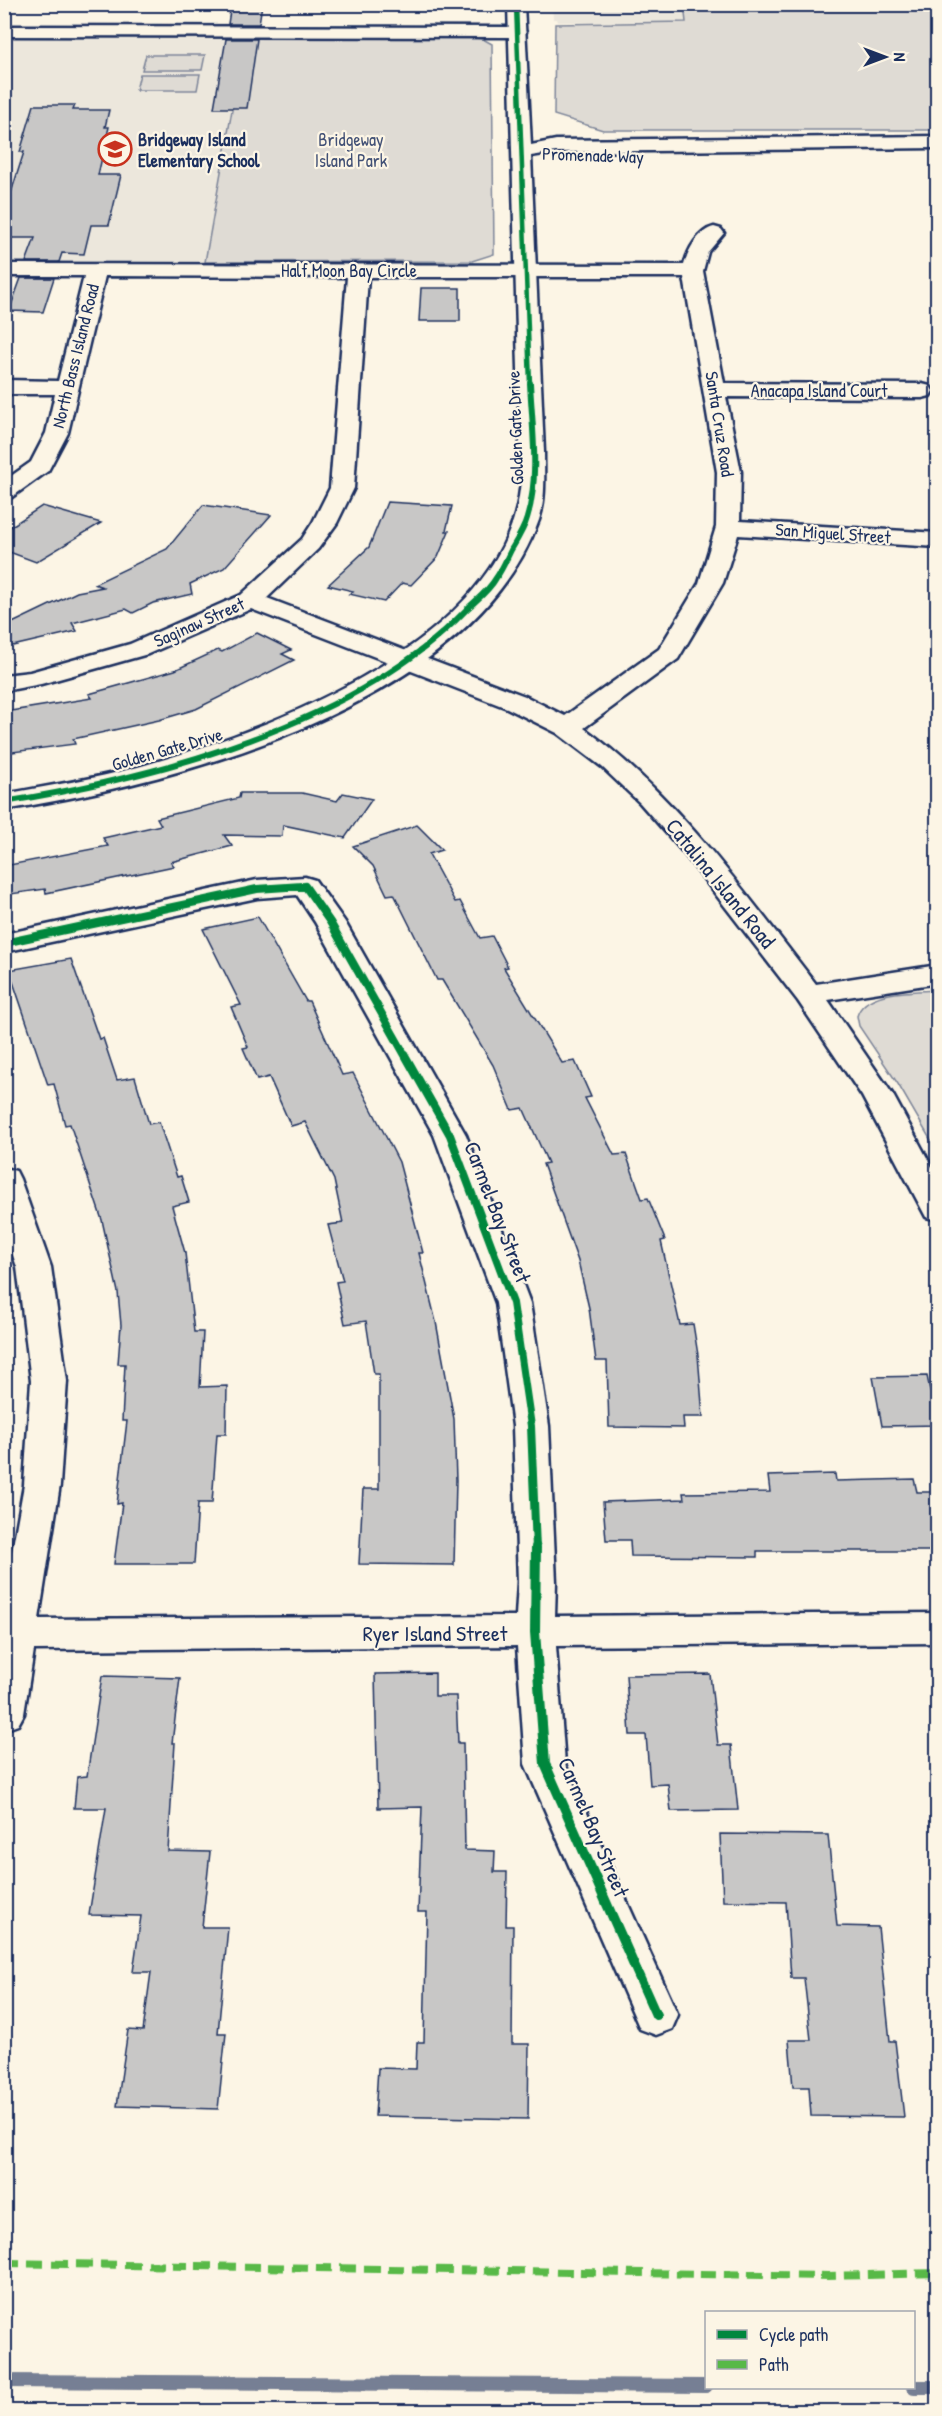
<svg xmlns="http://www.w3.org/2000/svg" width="942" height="2416" viewBox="0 0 942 2416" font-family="'Patrick Hand',sans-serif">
  <rect width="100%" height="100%" fill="#fcf5e5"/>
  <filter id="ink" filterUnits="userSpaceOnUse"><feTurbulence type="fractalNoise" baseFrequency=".0167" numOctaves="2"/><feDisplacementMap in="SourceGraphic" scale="12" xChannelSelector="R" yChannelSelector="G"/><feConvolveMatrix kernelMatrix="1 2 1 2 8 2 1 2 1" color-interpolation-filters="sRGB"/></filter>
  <g filter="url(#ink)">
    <path fill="#ece7dc" d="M 552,5 L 684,5 L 687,22 L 558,22 L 557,19 L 553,19 Z
      M 4,37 L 245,37 L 205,262 L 5,262 Z"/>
    <path fill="#dfdbd4" stroke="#7d8599" stroke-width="1.5" d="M 684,5 L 937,5 L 937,130 L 603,130 L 554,115 L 555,24 L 686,22 Z
      M 245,37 L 467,37 L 483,39 L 492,44 L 494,254 L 472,261 L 205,262 Z
      M 146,55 L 205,55 L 202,70 L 142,70 Z
      M 140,74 L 200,74 L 197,90 L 136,90 Z
      M 937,990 L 938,990 L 937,1151 L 898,1084 L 859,1026 L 857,1016 C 865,989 914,992 937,990 Z"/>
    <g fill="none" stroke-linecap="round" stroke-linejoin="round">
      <path stroke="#767f94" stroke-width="14" d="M 4,2381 L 706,2386
        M 914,2387 L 938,2387"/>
    </g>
    <path fill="#c8c7c6" stroke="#1b2f5e" stroke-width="1.5" d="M 231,4 L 262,4 L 259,24 L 228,24 Z
      M 226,39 L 257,39 L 247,108 L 214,108 Z
      M 34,105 L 75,105 L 73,110 L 109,110 L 105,127 L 109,127 L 98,175 L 121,175 L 109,225 L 91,225 L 84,254 L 62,253 L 59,262 L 26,262 L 35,238 L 4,238 L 4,215 L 24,152 L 20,152 Z
      M 21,278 L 54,278 L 43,312 L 9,311 Z
      M 421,288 L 460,288 L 460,321 L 419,321 Z
      M 387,502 L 452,506 L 446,531 L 449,531 L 438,557 L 411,585 L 402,583 L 384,602 L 349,594 L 353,591 L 328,585 L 369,547 Z
      M 203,505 L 271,515 L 224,568 L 190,584 L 192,594 L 153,603 L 133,613 L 126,609 L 72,623 L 77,631 L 4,648 L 4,627 L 77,592 L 103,587 L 94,584 L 167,549 Z
      M 42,506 L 101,523 L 36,562 L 4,550 L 4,531 Z
      M 257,633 L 291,650 L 282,654 L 294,660 L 196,709 L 159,720 L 73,739 L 75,744 L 5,753 L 5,712 L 92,698 L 89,694 L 175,670 L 218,650 L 222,652 Z
      M 240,793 L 302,793 L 337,801 L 343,793 L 372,799 L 345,838 L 283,825 L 282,836 L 224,835 L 232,846 L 171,862 L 174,866 L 46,893 L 45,889 L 4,895 L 4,866 L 108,846 L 103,838 L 161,825 L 157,818 L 239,798 Z
      M 417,825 L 442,850 L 429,854 L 455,902 L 460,901 L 480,938 L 492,936 L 508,967 L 504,968 L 562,1063 L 575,1061 L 591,1097 L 585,1098 L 614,1155 L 626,1154 L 642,1199 L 648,1198 L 665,1240 L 661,1241 L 680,1325 L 693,1324 L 698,1355 L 703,1417 L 683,1417 L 684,1428 L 609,1427 L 607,1361 L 596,1361 L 589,1308 L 578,1261 L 543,1164 L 548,1163 L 523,1108 L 512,1110 L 493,1065 L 442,980 L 437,980 L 394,894 L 387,895 L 373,866 L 353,846 Z
      M 258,917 L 306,1001 L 309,1001 L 342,1075 L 353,1073 L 399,1162 L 423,1253 L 419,1253 L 436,1322 L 454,1419 L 456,1480 L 454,1565 L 359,1564 L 363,1489 L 379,1489 L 379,1374 L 374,1374 L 366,1321 L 345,1324 L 336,1282 L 343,1281 L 328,1225 L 343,1223 L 334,1180 L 305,1122 L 291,1126 L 269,1077 L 257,1080 L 243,1048 L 248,1047 L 231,1007 L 241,1005 L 203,929 Z
      M 71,959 L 99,1039 L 103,1038 L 117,1080 L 135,1077 L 149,1124 L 159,1122 L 177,1177 L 181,1176 L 189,1202 L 172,1206 L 185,1253 L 194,1332 L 203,1332 L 200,1387 L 227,1386 L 226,1434 L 217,1434 L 212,1503 L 198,1503 L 194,1564 L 114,1564 L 122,1503 L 117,1504 L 127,1421 L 122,1421 L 125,1364 L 118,1364 L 121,1325 L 118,1292 L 102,1220 L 70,1124 L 65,1125 L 54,1084 L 48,1085 L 9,970 Z
      M 927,1376 L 931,1395 L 938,1394 L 938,1425 L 882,1426 L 873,1377 Z
      M 835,1474 L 836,1481 L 914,1479 L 917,1492 L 938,1492 L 938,1551 L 757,1551 L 757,1557 L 631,1556 L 630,1540 L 606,1540 L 603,1502 L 684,1499 L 683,1493 L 770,1492 L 768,1476 Z
      M 435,1673 L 435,1696 L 456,1696 L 458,1743 L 463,1743 L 465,1850 L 495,1851 L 494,1872 L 507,1872 L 506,1926 L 513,1926 L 512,2044 L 529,2044 L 528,2119 L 375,2116 L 378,2068 L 416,2069 L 417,2042 L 424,2042 L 427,1912 L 418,1912 L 422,1807 L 378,1808 L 375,1674 Z
      M 710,1674 L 718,1745 L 731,1745 L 738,1810 L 671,1811 L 668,1784 L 650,1785 L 646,1735 L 630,1735 L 626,1675 Z
      M 102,1676 L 180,1678 L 172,1743 L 175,1743 L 168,1851 L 210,1852 L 202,1927 L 228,1927 L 218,2033 L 226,2033 L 218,2109 L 117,2106 L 128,2030 L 143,2031 L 151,1972 L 133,1972 L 141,1916 L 89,1915 L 106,1808 L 74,1808 L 77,1777 L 87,1776 Z
      M 720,1834 L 828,1835 L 837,1926 L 878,1927 L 890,2041 L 895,2041 L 904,2117 L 811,2116 L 809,2087 L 793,2087 L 789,2040 L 811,2040 L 804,1978 L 791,1978 L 786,1902 L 723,1901 Z"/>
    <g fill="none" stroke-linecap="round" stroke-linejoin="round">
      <g stroke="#1b2f5e" stroke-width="5">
        <path id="street" d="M 4,26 L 517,27 L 526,32 L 517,37 L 4,36 Z
          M 714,227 L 721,229 L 724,233 L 708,252 L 703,271 L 724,383 L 922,384 L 930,386 L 933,391 L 930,396 L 922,398 L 726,397 L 741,472 L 740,521 L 938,533 L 938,547 L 738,535 L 723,583 L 678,659 L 584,728 C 678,797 745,893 816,984 L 938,965 L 938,983 L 828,1000 L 893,1095 L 938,1178 L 938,1220 L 926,1217 L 862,1096 L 798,1001 L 683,852 L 640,803 L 602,767 L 557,733 L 507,708 L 251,609 L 148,654 L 41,684 L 4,691 L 4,675 L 30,672 L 130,644 L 241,595 L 302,539 L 313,522 L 330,488 L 347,277 L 105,276 L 68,433 L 48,471 L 12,497 L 4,499 L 4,481 L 31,462 L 46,433 L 55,394 L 4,394 L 4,380 L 58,381 L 84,276 L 4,276 L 4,264 L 684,265 C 688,250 698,231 714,227 ZM 368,277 L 684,277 L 717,472 L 716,527 L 699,583 L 659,649 L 565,716 L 525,696 L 267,598 L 318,549 L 337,523 L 354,488 Z
          M 305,877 L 315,880 L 345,922 L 466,1135 L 530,1303 L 549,1426 L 556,1582 L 555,1616 L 938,1613 L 938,1643 L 556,1646 L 565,1764 L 678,2015 L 672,2029 L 656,2035 L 640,2029 L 525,1764 L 517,1646 L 34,1650 L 24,1714 L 18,1725 L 4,1730 L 4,1596 L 24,1485 L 31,1381 L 17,1267 L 4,1229 L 4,1168 L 16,1171 L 20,1179 L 51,1267 L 67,1381 L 60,1485 L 39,1619 L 516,1616 L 518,1582 L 513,1426 L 496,1303 L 434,1135 L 315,922 L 297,895 L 257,898 L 4,952 L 4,934 L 257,880 Z"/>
      </g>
      <g stroke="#1b2f5e" stroke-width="5">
        <path id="secondary" d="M 508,4 L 524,4 L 531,145 L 556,140 L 938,136 L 938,148 L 556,152 L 531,156 L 544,452 C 544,474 546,499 539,520 C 471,706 179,782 4,810 L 4,794 C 49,786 94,779 138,767 C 270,730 513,640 521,478 Z"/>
      </g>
      <use href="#street" fill="#fcf5e5" fill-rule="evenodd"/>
      <use href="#secondary" fill="#fcf5e5" fill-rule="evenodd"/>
      <path stroke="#58b947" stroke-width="8" stroke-dasharray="16 8" stroke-linecap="butt" d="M 4,2263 L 828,2276 L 938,2273"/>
      <g stroke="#fcf5e5" stroke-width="7">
        <path id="cycleway-far3" d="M 516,4 L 530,384"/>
      </g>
      <g stroke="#fcf5e5" stroke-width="9">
        <path id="cycleway-far2" d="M 4,802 C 154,778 357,724 465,611 C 475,601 489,591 496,578 C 502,570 506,560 511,550 C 517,540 524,529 527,518 C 540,477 532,425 530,383
          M 278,888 L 306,888"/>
      </g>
      <g stroke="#fcf5e5" stroke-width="11">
        <path id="cycleway-far1" d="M 305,886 L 330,922 L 450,1135 L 513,1303 L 531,1426 L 536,1549
          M 4,943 L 257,889 L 302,886"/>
      </g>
      <g stroke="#fcf5e5" stroke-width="14">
        <path id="cycleway" d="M 536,1547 L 535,1632 L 545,1764 L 656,2015"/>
      </g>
      <use href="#cycleway-far3" stroke="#00873e" stroke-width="4.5"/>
      <use href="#cycleway-far2" stroke="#00873e" stroke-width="6"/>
      <use href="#cycleway-far1" stroke="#00873e" stroke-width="8"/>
      <use href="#cycleway" stroke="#00873e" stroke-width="10"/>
    </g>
  </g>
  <defs>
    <g id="school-ring" transform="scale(1.725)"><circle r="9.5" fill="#fcf5e5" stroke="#c8321e" stroke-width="1.5"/><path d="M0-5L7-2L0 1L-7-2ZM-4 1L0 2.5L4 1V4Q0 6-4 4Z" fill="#c8321e"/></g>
  </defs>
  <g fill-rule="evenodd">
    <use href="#school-ring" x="115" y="149"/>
  </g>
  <g text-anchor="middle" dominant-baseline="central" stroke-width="4.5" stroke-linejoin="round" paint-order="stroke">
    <g font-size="18" font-weight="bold" fill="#1b2f5e" stroke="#fcf5e5" text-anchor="start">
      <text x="138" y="139">Bridgeway Island<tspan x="138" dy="21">Elementary School</tspan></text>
    </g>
    <g font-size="18" fill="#425176" stroke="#fcf5e5">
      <text x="351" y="139">Bridgeway<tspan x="351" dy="21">Island Park</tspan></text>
    </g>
    <g font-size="18" fill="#1b2f5e" stroke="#fcf5e5">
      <text transform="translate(593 155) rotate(2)">Promenade Way</text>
      <text x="349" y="270">Half Moon Bay Circle</text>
      <text transform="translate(75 356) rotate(-76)">North Bass Island Road</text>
      <text x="819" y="390">Anacapa Island Court</text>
      <text transform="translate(720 424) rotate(81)">Santa Cruz Road</text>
      <text transform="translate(515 428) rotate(-92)">Golden Gate Drive</text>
      <text transform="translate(833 533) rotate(4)">San Miguel Street</text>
      <text transform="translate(199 622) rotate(-24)">Saginaw Street</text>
      <text transform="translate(167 749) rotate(-16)">Golden Gate Drive</text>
    </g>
    <g font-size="22" fill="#1b2f5e" stroke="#fcf5e5">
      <text transform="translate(721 883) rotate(51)">Catalina Island Road</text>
      <text transform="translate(498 1212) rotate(69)">Carmel Bay Street</text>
      <text x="435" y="1633">Ryer Island Street</text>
      <text transform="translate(594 1827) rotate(67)">Carmel Bay Street</text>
    </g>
  </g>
  <rect width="942" height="2416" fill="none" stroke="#fcf5e5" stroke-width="24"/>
  <rect x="12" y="12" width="918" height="2392" fill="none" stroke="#1b2f5e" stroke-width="2" filter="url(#ink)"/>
  <rect x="705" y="2311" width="210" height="78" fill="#fcf5e5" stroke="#a2a6af" stroke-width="1.5"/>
  <rect x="717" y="2330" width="30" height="9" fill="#00873e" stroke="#a2a6af" stroke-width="1.5"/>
  <text x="759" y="2341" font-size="18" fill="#1b2f5e">Cycle path</text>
  <rect x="717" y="2360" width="30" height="9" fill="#58b947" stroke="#a2a6af" stroke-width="1.5"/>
  <text x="759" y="2371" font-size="18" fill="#1b2f5e">Path</text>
  <g transform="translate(885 57) rotate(90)" stroke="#fcf5e5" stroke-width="4.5" paint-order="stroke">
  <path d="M0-4.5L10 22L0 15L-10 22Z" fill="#1b2f5e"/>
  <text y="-9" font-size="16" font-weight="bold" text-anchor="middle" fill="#1b2f5e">N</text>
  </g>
</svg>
